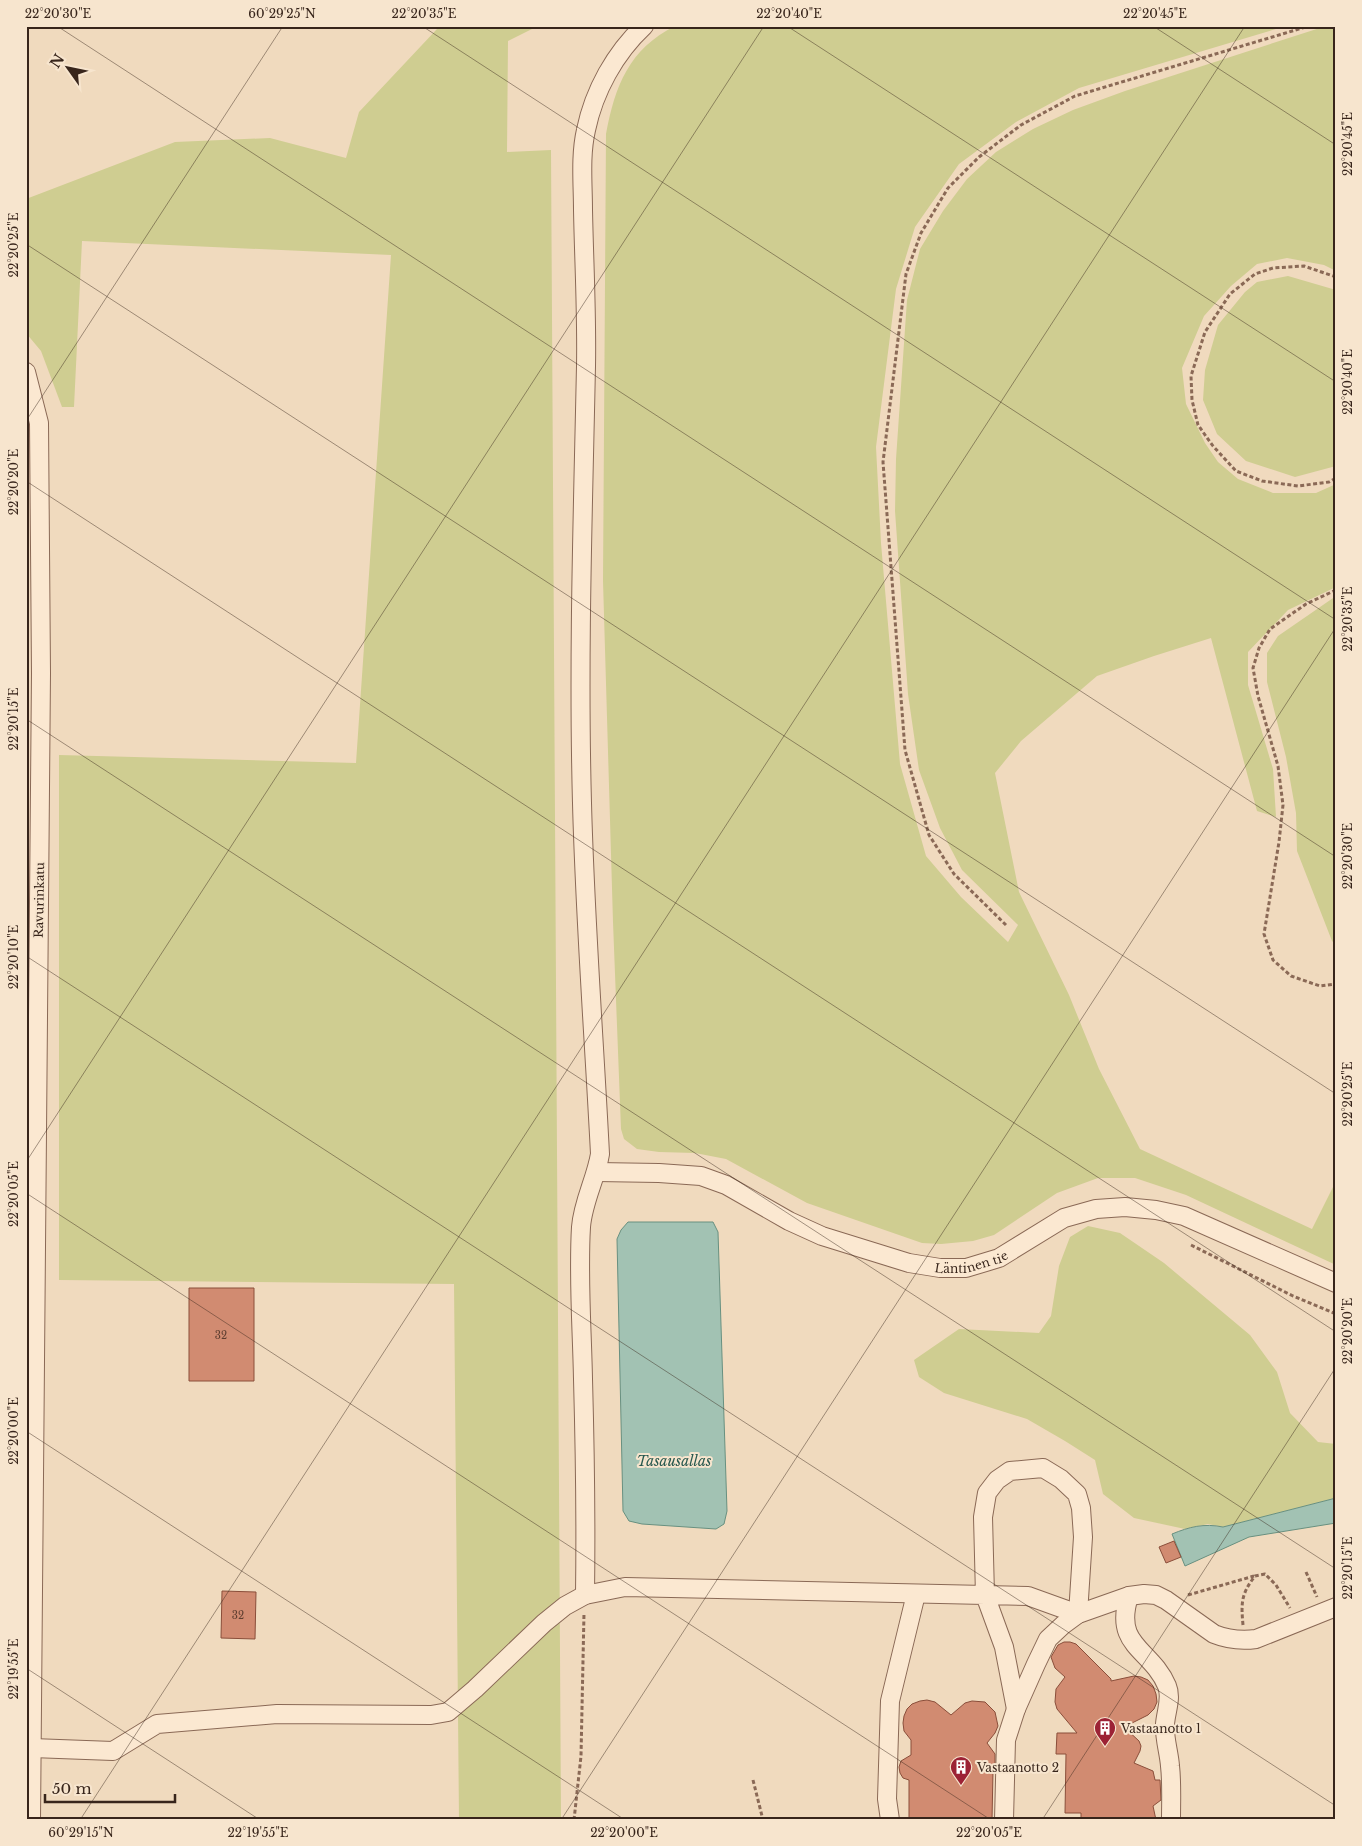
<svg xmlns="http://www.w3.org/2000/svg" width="1362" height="1846" viewBox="0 0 1362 1846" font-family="'Libre Baskerville',serif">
  <rect width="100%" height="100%" fill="#f0dabe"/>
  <path fill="#cfcd91" d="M 442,26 L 538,26 L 508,41 L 507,152 L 551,150 L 561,1820 L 459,1820 L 454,1284 L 59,1280 L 59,755 L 356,763 L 391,255 L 82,241 L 74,407 L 62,407 L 41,351 L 26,333 L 26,199 L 175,142 L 270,138 L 346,158 L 359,112 L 437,29 Z
    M 675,26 L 1286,26 L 1079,88 L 1016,122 L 959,164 L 915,227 L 896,289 L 876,447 L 881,543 L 900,764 L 926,856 L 961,897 L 1008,942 L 1018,925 L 962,870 L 940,828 L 919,770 L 908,694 L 895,511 L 896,459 L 907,300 L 920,249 L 943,211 L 967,179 L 996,152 L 1033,129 L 1073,110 L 1125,91 L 1326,26 L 1336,26 L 1336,271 L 1324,265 L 1287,258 L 1257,264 L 1231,286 L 1204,316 L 1182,368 L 1186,404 L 1205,443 L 1218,462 L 1238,479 L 1273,493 L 1316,493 L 1336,484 L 1336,587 L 1288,610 L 1248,652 L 1248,685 L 1273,769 L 1276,817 L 1257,811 L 1211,638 L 1154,656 L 1097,676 L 1021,741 L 995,773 L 1019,892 L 1069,995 L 1099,1069 L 1140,1149 L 1312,1229 L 1336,1181 L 1336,1265 L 1186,1195 L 1135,1178 L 1098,1178 L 1057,1193 L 994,1235 L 973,1241 L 941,1244 L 922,1243 L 807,1203 L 726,1159 L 695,1153 L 659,1152 L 637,1149 L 624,1139 L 621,1129 L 613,922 L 603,581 L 606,134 C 615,86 629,49 675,26 Z
    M 1288,276 L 1336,290 L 1336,466 L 1295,477 L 1246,461 L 1217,434 L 1203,400 L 1205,370 L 1218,325 L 1245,292 L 1257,282 Z
    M 1336,596 L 1336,945 L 1332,941 L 1297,851 L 1296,813 L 1286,757 L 1267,682 L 1267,653 L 1278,636 Z
    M 1088,1226 L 1120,1233 L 1164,1263 L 1250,1335 L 1277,1372 L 1290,1413 L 1318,1442 L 1336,1444 L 1336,1498 L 1223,1527 L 1208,1524 L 1185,1529 L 1134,1518 L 1103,1494 L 1095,1460 L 1065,1441 L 1027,1419 L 944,1393 L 919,1377 L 914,1360 L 959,1329 L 1039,1333 L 1051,1316 L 1059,1266 L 1070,1237 Z"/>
  <path fill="#a2c2b3" stroke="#689080" d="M 628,1222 L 713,1222 L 718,1232 L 727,1511 L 724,1524 L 716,1529 L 642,1524 L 629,1521 L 623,1511 L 617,1239 L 621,1230 Z
    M 1336,1498 L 1336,1523 L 1249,1537 L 1185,1566 L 1172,1534 C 1189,1527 1204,1523 1223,1527 Z"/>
  <path fill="#d18b71" stroke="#8a4e3a" d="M 189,1288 L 254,1288 L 254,1381 L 189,1381 Z
    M 1174,1541 L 1181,1557 L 1166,1563 L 1159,1547 Z
    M 222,1591 L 256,1592 L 255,1639 L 221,1638 Z
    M 1064,1642 L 1070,1642 L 1076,1644 L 1111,1679 L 1111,1681 L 1134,1676 L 1141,1677 L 1148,1680 L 1153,1686 L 1156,1694 L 1157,1702 L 1154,1709 L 1148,1715 L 1124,1727 L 1139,1741 L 1141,1746 L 1140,1751 L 1134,1763 L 1153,1771 L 1155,1780 L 1160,1780 L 1161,1800 L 1153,1806 L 1156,1820 L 1081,1820 L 1081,1813 L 1065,1813 L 1066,1754 L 1056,1754 L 1057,1733 L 1077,1733 L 1057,1709 L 1055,1702 L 1056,1689 L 1065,1677 L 1055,1668 L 1051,1657 L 1058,1645 Z
    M 927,1700 L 935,1702 L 951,1715 L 965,1703 L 972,1701 L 985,1702 L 995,1712 L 998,1726 L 995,1733 L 987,1743 L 995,1754 L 995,1768 L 993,1771 L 992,1820 L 909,1820 L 909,1780 L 903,1778 L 900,1773 L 899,1767 L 901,1761 L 911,1755 L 911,1740 L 904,1731 L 903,1723 L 904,1716 L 907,1709 L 912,1704 L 920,1701 Z"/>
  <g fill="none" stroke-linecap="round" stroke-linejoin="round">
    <g stroke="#8a6956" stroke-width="20">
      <g id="minor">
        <path d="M 26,372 L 39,423 L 41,673 L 31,1820"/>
        <path id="s1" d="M 597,1172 L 659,1173 L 701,1176 L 726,1185 L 789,1221 L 822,1236 L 909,1263 L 940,1268 L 966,1268 L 999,1258 L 1064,1218 L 1096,1209 L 1125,1207 L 1156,1210 L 1184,1216 L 1336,1283"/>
        <path d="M 585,1595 C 586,1523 585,1451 583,1379 C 582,1328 578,1277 581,1227 C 583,1201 596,1179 600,1154 C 594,1037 585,920 582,803 C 578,657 583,511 586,366 C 587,314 584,262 583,210 C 583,184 580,156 586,130 C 594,91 615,53 644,26"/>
        <path d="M 1129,1596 C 1113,1647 1151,1648 1167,1686 C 1172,1698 1166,1711 1165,1724 C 1164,1738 1169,1752 1170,1766 C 1172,1783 1171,1802 1171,1820"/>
        <path d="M 32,1748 L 113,1751 L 157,1724 L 277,1714 L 431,1715 L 448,1712 L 475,1689 L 544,1623 L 565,1606 L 585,1595 L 625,1587 L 985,1595 L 1028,1596 L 1078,1614 L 1083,1537 L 1081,1508 L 1077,1494 L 1061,1479 L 1043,1468 L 1010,1471 L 997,1480 L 987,1493 L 983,1517 L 985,1595 L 1004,1647 L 1016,1709"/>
        <path d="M 890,1820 L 887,1799 L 890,1701 L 916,1594"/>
        <path d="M 1004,1820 L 1006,1740 L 1016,1709 L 1036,1664 L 1048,1639 L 1063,1625 L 1078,1614 L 1129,1596 L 1144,1594 L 1156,1595 L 1166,1600 L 1214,1634 C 1229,1640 1241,1641 1256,1639 L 1336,1607"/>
      </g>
    </g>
    <path stroke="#8a6956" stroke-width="3" stroke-dasharray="4 2.5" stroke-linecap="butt" d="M 1336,277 L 1304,266 L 1273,268 L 1255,274 L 1230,294 L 1205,332 L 1191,376 L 1192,400 L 1198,425 L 1213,446 L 1236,471 L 1262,481 L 1298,486 L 1329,482 L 1336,478
      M 1336,590 L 1306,604 L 1270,629 L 1259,648 L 1253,668 L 1258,696 L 1278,766 L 1283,805 L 1279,842 L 1264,934 L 1273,960 L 1291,976 L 1320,986 L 1336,984
      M 1006,925 L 954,874 L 929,835 L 905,750 L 883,462 L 906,274 L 921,233 L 948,188 L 979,157 L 1021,125 L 1075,96 L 1309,26
      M 1191,1245 L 1293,1296 L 1336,1314
      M 1306,1572 L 1317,1597
      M 1188,1595 L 1254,1576
      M 1243,1625 C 1241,1603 1241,1594 1255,1576 L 1265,1574 L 1276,1585 L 1290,1608
      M 753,1780 L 763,1820
      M 574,1820 L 581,1756 L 584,1613"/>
    <use href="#minor" stroke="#fbe8d1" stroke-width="18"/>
  </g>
  <path fill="none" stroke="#38251b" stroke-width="1" stroke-opacity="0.45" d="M 57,26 L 1336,857M 422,26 L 1336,620M 787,26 L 1336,382M 1153,26 L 1336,145M 26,244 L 1336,1094M 26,421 L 283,26M 26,481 L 1336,1332M 26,719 L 1336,1569M 26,956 L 1336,1806M 26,1162 L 764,26M 26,1193 L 991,1820M 26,1431 L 625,1820M 26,1668 L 260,1820M 80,1820 L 1245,26M 561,1820 L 1336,627M 1042,1820 L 1336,1367"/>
  <defs>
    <g id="building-pin" transform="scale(1.125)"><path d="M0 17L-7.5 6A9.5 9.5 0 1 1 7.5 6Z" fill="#9c2235" stroke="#f7e5ce"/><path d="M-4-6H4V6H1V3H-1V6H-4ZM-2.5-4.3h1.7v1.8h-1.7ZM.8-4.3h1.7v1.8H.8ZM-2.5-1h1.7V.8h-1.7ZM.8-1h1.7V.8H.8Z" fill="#fff"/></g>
  </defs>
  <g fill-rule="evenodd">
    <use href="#building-pin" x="1105" y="1728"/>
    <use href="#building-pin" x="961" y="1767"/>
  </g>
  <g text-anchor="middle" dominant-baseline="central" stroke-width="4" stroke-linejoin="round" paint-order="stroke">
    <g font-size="10" fill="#5e3e30">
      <text x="221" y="1335">32</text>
      <text x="238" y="1615">32</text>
    </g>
    <g font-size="12" fill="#38251b" stroke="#f7e5ce">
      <text transform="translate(39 900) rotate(-89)">Ravurinkatu</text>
      <text stroke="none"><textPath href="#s1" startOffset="394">Läntinen tie</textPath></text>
    </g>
    <g font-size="12" fill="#38251b" stroke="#f7e5ce" text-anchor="start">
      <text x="1121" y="1728">Vastaanotto 1</text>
      <text x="977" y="1767">Vastaanotto 2</text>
    </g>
    <g font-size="14" font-style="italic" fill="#29594f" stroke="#f7e5ce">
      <text x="674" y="1461">Tasausallas</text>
    </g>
  </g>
  <rect width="1362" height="1846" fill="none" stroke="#f7e5ce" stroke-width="55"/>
  <g transform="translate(68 68) rotate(303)" stroke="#f7e5ce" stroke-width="4" paint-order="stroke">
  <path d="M0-4L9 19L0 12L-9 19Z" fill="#38251b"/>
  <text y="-8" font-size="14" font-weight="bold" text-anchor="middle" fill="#38251b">N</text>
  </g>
  <path d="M45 1794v8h130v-8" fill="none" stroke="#38251b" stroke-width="2.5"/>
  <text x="52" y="1794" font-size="15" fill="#38251b" stroke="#f7e5ce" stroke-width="4" paint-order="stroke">50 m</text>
  <rect x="28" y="28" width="1306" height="1790" fill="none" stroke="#38251b" stroke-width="2"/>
  <g font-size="12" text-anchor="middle" fill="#38251b">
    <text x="58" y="18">22°20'30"E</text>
    <text x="282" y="18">60°29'25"N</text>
    <text x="424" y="18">22°20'35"E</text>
    <text x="789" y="18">22°20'40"E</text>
    <text x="1155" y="18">22°20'45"E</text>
    <text transform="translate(1348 144) rotate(-90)" y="4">22°20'45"E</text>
    <text transform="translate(14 245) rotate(-90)" y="4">22°20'25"E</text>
    <text transform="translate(1348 382) rotate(-90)" y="4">22°20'40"E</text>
    <text transform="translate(14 482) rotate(-90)" y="4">22°20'20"E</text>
    <text transform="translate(1348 619) rotate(-90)" y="4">22°20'35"E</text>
    <text transform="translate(14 719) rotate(-90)" y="4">22°20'15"E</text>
    <text transform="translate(1348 856) rotate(-90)" y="4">22°20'30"E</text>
    <text transform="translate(14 957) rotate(-90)" y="4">22°20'10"E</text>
    <text transform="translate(1348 1094) rotate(-90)" y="4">22°20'25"E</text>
    <text transform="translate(14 1194) rotate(-90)" y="4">22°20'05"E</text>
    <text transform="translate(1348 1331) rotate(-90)" y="4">22°20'20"E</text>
    <text transform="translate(14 1431) rotate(-90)" y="4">22°20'00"E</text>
    <text transform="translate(1348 1568) rotate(-90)" y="4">22°20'15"E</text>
    <text transform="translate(14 1669) rotate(-90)" y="4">22°19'55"E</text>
    <text x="81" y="1837">60°29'15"N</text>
    <text x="258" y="1837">22°19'55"E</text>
    <text x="624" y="1837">22°20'00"E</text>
    <text x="989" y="1837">22°20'05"E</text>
  </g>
</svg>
